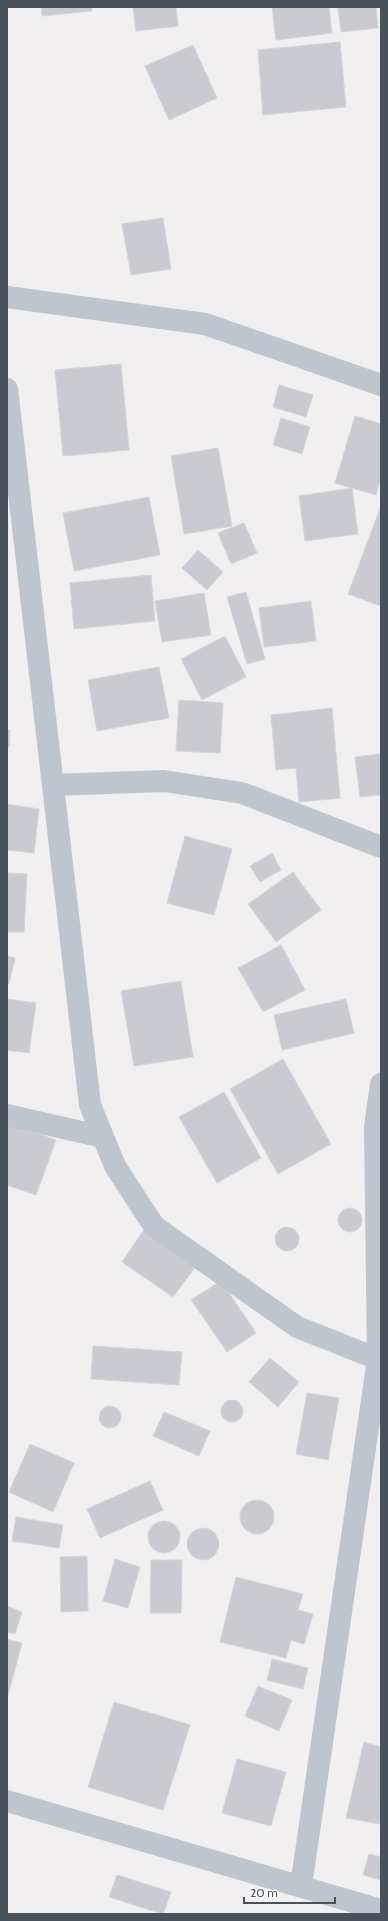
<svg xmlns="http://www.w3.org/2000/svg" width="388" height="1921" viewBox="0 0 388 1921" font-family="Cabin,sans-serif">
  <rect width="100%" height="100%" fill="#f1efef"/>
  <path fill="#c9cbd1" stroke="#d4d5da" d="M 41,7 L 91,7 L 92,11 L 42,16 Z
    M 133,7 L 176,7 L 178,26 L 136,31 Z
    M 272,7 L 329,7 L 332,33 L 276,40 Z
    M 338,7 L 376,7 L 378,28 L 341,32 Z
    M 340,42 L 346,107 L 263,115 L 258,50 Z
    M 193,45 L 217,98 L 169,120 L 145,66 Z
    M 163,218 L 171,269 L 131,275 L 122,224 Z
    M 121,364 L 129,450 L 63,456 L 55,370 Z
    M 279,385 L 313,395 L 306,417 L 273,407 Z
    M 355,416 L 381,424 L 381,477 L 376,495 L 335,483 Z
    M 281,418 L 310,427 L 302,454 L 273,445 Z
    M 218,448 L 232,526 L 184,534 L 171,456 Z
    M 352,488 L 358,534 L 305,541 L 299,496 Z
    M 149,497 L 160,555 L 74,571 L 63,513 Z
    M 381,506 L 381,606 L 348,594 Z
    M 244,523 L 257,553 L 231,564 L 218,533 Z
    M 198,550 L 223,572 L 207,590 L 182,568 Z
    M 151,575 L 155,621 L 74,629 L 70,583 Z
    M 246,592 L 265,659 L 247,664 L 227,597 Z
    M 204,593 L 211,635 L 162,642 L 155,601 Z
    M 311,601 L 316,641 L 264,647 L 259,608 Z
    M 225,636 L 246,677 L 202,700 L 181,659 Z
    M 159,667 L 169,718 L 97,731 L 88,680 Z
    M 179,700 L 223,703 L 220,753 L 176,751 Z
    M 332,708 L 340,798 L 299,802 L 296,768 L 276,770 L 271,715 Z
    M 7,730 L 10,730 L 9,747 L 7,747 Z
    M 381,754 L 381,795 L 360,797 L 355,757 Z
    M 7,804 L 39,809 L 34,853 L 7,850 Z
    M 185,836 L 232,849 L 214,915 L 167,903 Z
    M 272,853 L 281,870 L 260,882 L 250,866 Z
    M 293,872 L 321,910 L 276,942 L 248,904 Z
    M 7,873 L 27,874 L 24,932 L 7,932 Z
    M 281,945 L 305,990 L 263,1012 L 238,968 Z
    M 7,956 L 15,958 L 9,984 L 7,984 Z
    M 181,981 L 193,1057 L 134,1066 L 121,991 Z
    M 7,999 L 36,1003 L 29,1053 L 7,1050 Z
    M 346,999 L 354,1033 L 282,1050 L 274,1015 Z
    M 283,1059 L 331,1144 L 278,1174 L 230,1089 Z
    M 224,1092 L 261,1158 L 217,1183 L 179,1117 Z
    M 7,1122 L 56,1140 L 36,1195 L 7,1185 Z
    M338 1220a12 12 0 1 1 24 0a12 12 0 1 1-24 0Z
    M275 1239a12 12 0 1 1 24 0a12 12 0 1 1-24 0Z
    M 144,1230 L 196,1266 L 173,1297 L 122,1262 Z
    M 221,1281 L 256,1333 L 227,1352 L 191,1300 Z
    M 93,1346 L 182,1352 L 179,1385 L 91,1379 Z
    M 270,1358 L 299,1382 L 278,1407 L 249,1382 Z
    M 307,1393 L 339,1398 L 328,1460 L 296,1454 Z
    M221 1411a11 11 0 1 1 22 0a11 11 0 1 1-22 0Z
    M99 1417a11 11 0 1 1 22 0a11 11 0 1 1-22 0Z
    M 164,1412 L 210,1431 L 199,1456 L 153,1436 Z
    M 30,1444 L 74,1463 L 53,1512 L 9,1492 Z
    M 150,1481 L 163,1510 L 100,1538 L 87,1509 Z
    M240 1517a17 17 0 1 1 34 0a17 17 0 1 1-34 0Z
    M 16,1517 L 63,1525 L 59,1548 L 12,1541 Z
    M148 1537a16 16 0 1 1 32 0a16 16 0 1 1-32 0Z
    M187 1544a16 16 0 1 1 32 0a16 16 0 1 1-32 0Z
    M 87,1556 L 88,1611 L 61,1612 L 60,1557 Z
    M 115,1559 L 140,1567 L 128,1608 L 103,1601 Z
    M 151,1560 L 182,1560 L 181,1613 L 150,1613 Z
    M 236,1577 L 303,1594 L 298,1610 L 313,1614 L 304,1644 L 291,1640 L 286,1658 L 220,1642 Z
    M 7,1606 L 22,1612 L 15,1634 L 7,1632 Z
    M 7,1639 L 22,1643 L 7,1699 Z
    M 272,1659 L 308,1668 L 303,1689 L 267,1680 Z
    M 258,1686 L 292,1700 L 279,1731 L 245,1716 Z
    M 114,1702 L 190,1725 L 163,1810 L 88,1787 Z
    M 364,1742 L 381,1747 L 380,1824 L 346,1818 Z
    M 237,1759 L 286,1772 L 271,1826 L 222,1813 Z
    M 369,1854 L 381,1857 L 381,1880 L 363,1875 Z
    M 117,1875 L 171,1892 L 163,1914 L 109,1897 Z"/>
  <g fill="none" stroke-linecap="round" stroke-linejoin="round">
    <path stroke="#bfc5cc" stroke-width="22" d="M 7,297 L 205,324 L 381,385
      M 7,389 L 90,1105 L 115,1166 L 154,1226 L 297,1327 L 378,1359
      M 53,785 L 164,781 L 242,793 L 381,847
      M 7,1115 L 103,1137
      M 7,1801 L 381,1910
      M 301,1886 L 378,1359 L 375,1127 L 381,1084"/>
  </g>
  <rect width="388" height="1921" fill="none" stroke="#49515a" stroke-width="16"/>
  <path d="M244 1897v6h91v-6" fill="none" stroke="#49515a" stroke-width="2"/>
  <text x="250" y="1897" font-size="12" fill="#49515a" stroke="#ffffff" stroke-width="3" paint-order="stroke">20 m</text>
</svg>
